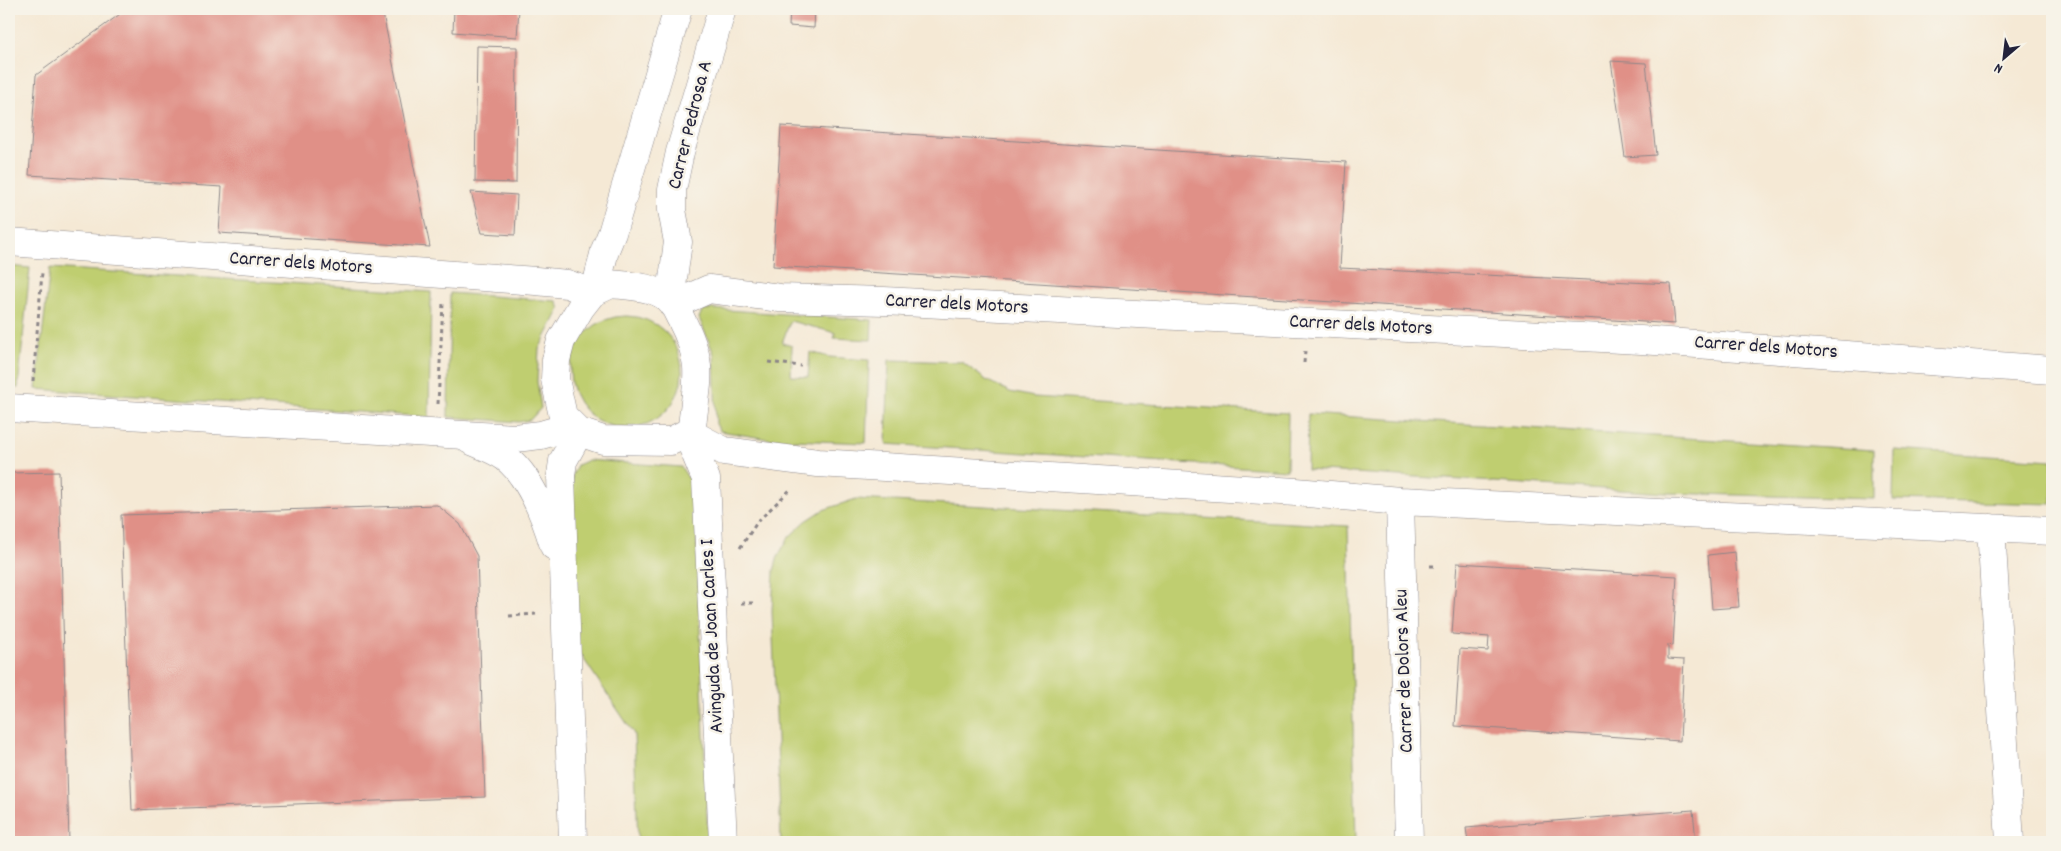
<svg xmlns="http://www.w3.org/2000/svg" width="2061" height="851" viewBox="0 0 2061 851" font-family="Dekko,sans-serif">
  <rect width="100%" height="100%" fill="#f7f3e8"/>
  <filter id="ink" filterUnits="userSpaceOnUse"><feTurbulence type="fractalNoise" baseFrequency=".02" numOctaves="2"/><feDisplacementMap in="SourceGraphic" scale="10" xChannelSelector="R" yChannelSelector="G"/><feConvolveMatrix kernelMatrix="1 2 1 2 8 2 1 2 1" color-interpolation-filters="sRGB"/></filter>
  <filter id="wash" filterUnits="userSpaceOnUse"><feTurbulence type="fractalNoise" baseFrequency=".0096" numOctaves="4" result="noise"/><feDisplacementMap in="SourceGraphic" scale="20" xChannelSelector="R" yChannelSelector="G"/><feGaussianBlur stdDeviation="1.12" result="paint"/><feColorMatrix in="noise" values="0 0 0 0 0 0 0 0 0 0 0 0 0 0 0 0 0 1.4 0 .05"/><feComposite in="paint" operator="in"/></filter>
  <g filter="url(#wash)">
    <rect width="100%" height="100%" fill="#f5e9d5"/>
    <path fill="#bfce70" stroke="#707856" d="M 9,266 L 30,268 L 18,388 L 9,388 Z
      M 50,268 L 431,292 L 429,417 L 36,389 Z
      M 450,293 L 557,301 L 560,309 L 539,349 L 537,381 L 541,408 L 530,420 L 519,422 L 448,417 Z
      M 712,309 L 872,320 L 871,340 L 834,338 L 836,333 L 790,321 L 782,343 L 792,346 L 791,376 L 808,377 L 810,352 L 829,357 L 869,360 L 866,443 L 768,439 L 720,431 L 716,424 L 714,354 L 699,318 L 702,311 Z
      M570 372a56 56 0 1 1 112 0a56 56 0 1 1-112 0Z
      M 889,360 L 962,362 L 986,380 L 1010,392 L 1034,397 L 1288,413 L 1287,470 L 886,444 Z
      M 1308,414 L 1874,450 L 1874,499 L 1666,493 L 1307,470 Z
      M 1894,450 L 2052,460 L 2052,504 L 1893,500 Z
      M 588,460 L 681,467 L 689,479 L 695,499 L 708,842 L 638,842 L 634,734 L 575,646 L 572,476 L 577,465 Z
      M 856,499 L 1348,526 L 1356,842 L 781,842 L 772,611 L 774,571 L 778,556 L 789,537 L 806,521 L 823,510 Z"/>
    <g id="blocks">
      <path fill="#e09087" d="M 127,9 L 382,9 L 430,247 L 219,233 L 222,187 L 29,175 L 36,75 Z
        M 454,9 L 519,9 L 517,37 L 453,32 Z
        M 790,9 L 815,9 L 814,28 L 789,26 Z
        M 477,46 L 517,47 L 516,183 L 475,182 Z
        M 1611,61 L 1646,63 L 1656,155 L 1625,157 Z
        M 781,126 L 1346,162 L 1340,268 L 1671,284 L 1675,324 L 773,266 Z
        M 471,192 L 517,195 L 515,235 L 482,233 Z
        M 59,472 L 69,842 L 9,842 L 9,473 Z
        M 437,505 L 460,524 L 477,556 L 485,797 L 132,810 L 121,515 Z
        M 1735,552 L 1739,607 L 1712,609 L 1708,555 Z
        M 1457,563 L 1677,576 L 1673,646 L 1668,645 L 1668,659 L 1684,660 L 1680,741 L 1455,726 L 1460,649 L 1488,651 L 1489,637 L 1452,634 Z
        M 1693,810 L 1696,842 L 1468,842 L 1466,828 Z"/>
    </g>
  </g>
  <g filter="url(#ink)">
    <use href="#blocks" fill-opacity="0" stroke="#8c8688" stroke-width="1"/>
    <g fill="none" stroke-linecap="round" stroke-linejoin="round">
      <g stroke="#8c8688" stroke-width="29">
        <path id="minor" d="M 9,242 L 536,281 L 567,284 L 592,293
          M 611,284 C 629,286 651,286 666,297 C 674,302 677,312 681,319 C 705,366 697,378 692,427 L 687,433 L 671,441 L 603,440 L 579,432 L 563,416 L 555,379 L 556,360 L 561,341 L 581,307 L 592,293 Z
          M 595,291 L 605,250 L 612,233 L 678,9
          M 670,301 L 678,242 L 672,210 L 672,190 L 680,152 L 722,9
          M 673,305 L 709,289 L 780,298 L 884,301 L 1641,340 L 2052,370
          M 9,408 L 515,438 L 541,435 L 572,426
          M 688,432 L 724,451 L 818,463 L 1296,492 L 1400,501 L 2052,531
          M 687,433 L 706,479 L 723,842
          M 470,440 C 481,445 495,450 505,457 C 531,477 545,516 554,546
          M 1400,501 L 1409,842
          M 1991,528 L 2010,842
          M 573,842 L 561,475 L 563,461 L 579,432"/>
      </g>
      <path stroke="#8c8688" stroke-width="3" stroke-dasharray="4 4" stroke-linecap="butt" d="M 768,362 L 801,366
        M 1304,363 L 1305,351
        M 33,381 L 42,273
        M 438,404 L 443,303
        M 740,548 L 758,521 L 791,489
        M 1430,566 L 1438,566
        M 741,603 L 753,603
        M 509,616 L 536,614"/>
      <use href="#minor" stroke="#fff" stroke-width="28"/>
    </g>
  </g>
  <g text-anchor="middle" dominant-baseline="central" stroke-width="5" stroke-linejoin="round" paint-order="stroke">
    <g font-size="20" fill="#22223b" stroke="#f7f3e8">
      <text transform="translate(691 125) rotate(-76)">Carrer Pedrosa A</text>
      <text transform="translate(301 264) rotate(4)">Carrer dels Motors</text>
      <text transform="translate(957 305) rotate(3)">Carrer dels Motors</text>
      <text transform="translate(1361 326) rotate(3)">Carrer dels Motors</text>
      <text transform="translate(1766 348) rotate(4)">Carrer dels Motors</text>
      <text transform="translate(713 636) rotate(-93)">Avinguda de Joan Carles I</text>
      <text transform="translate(1405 671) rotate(-92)">Carrer de Dolors Aleu</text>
    </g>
  </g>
  <rect width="2061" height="851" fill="none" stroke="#f7f3e8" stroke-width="30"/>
  <g transform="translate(2004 58) rotate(208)" stroke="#f7f3e8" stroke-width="4" paint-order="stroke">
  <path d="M0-4L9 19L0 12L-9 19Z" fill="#22223b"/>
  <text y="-8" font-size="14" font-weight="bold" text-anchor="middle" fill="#22223b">N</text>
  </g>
</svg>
